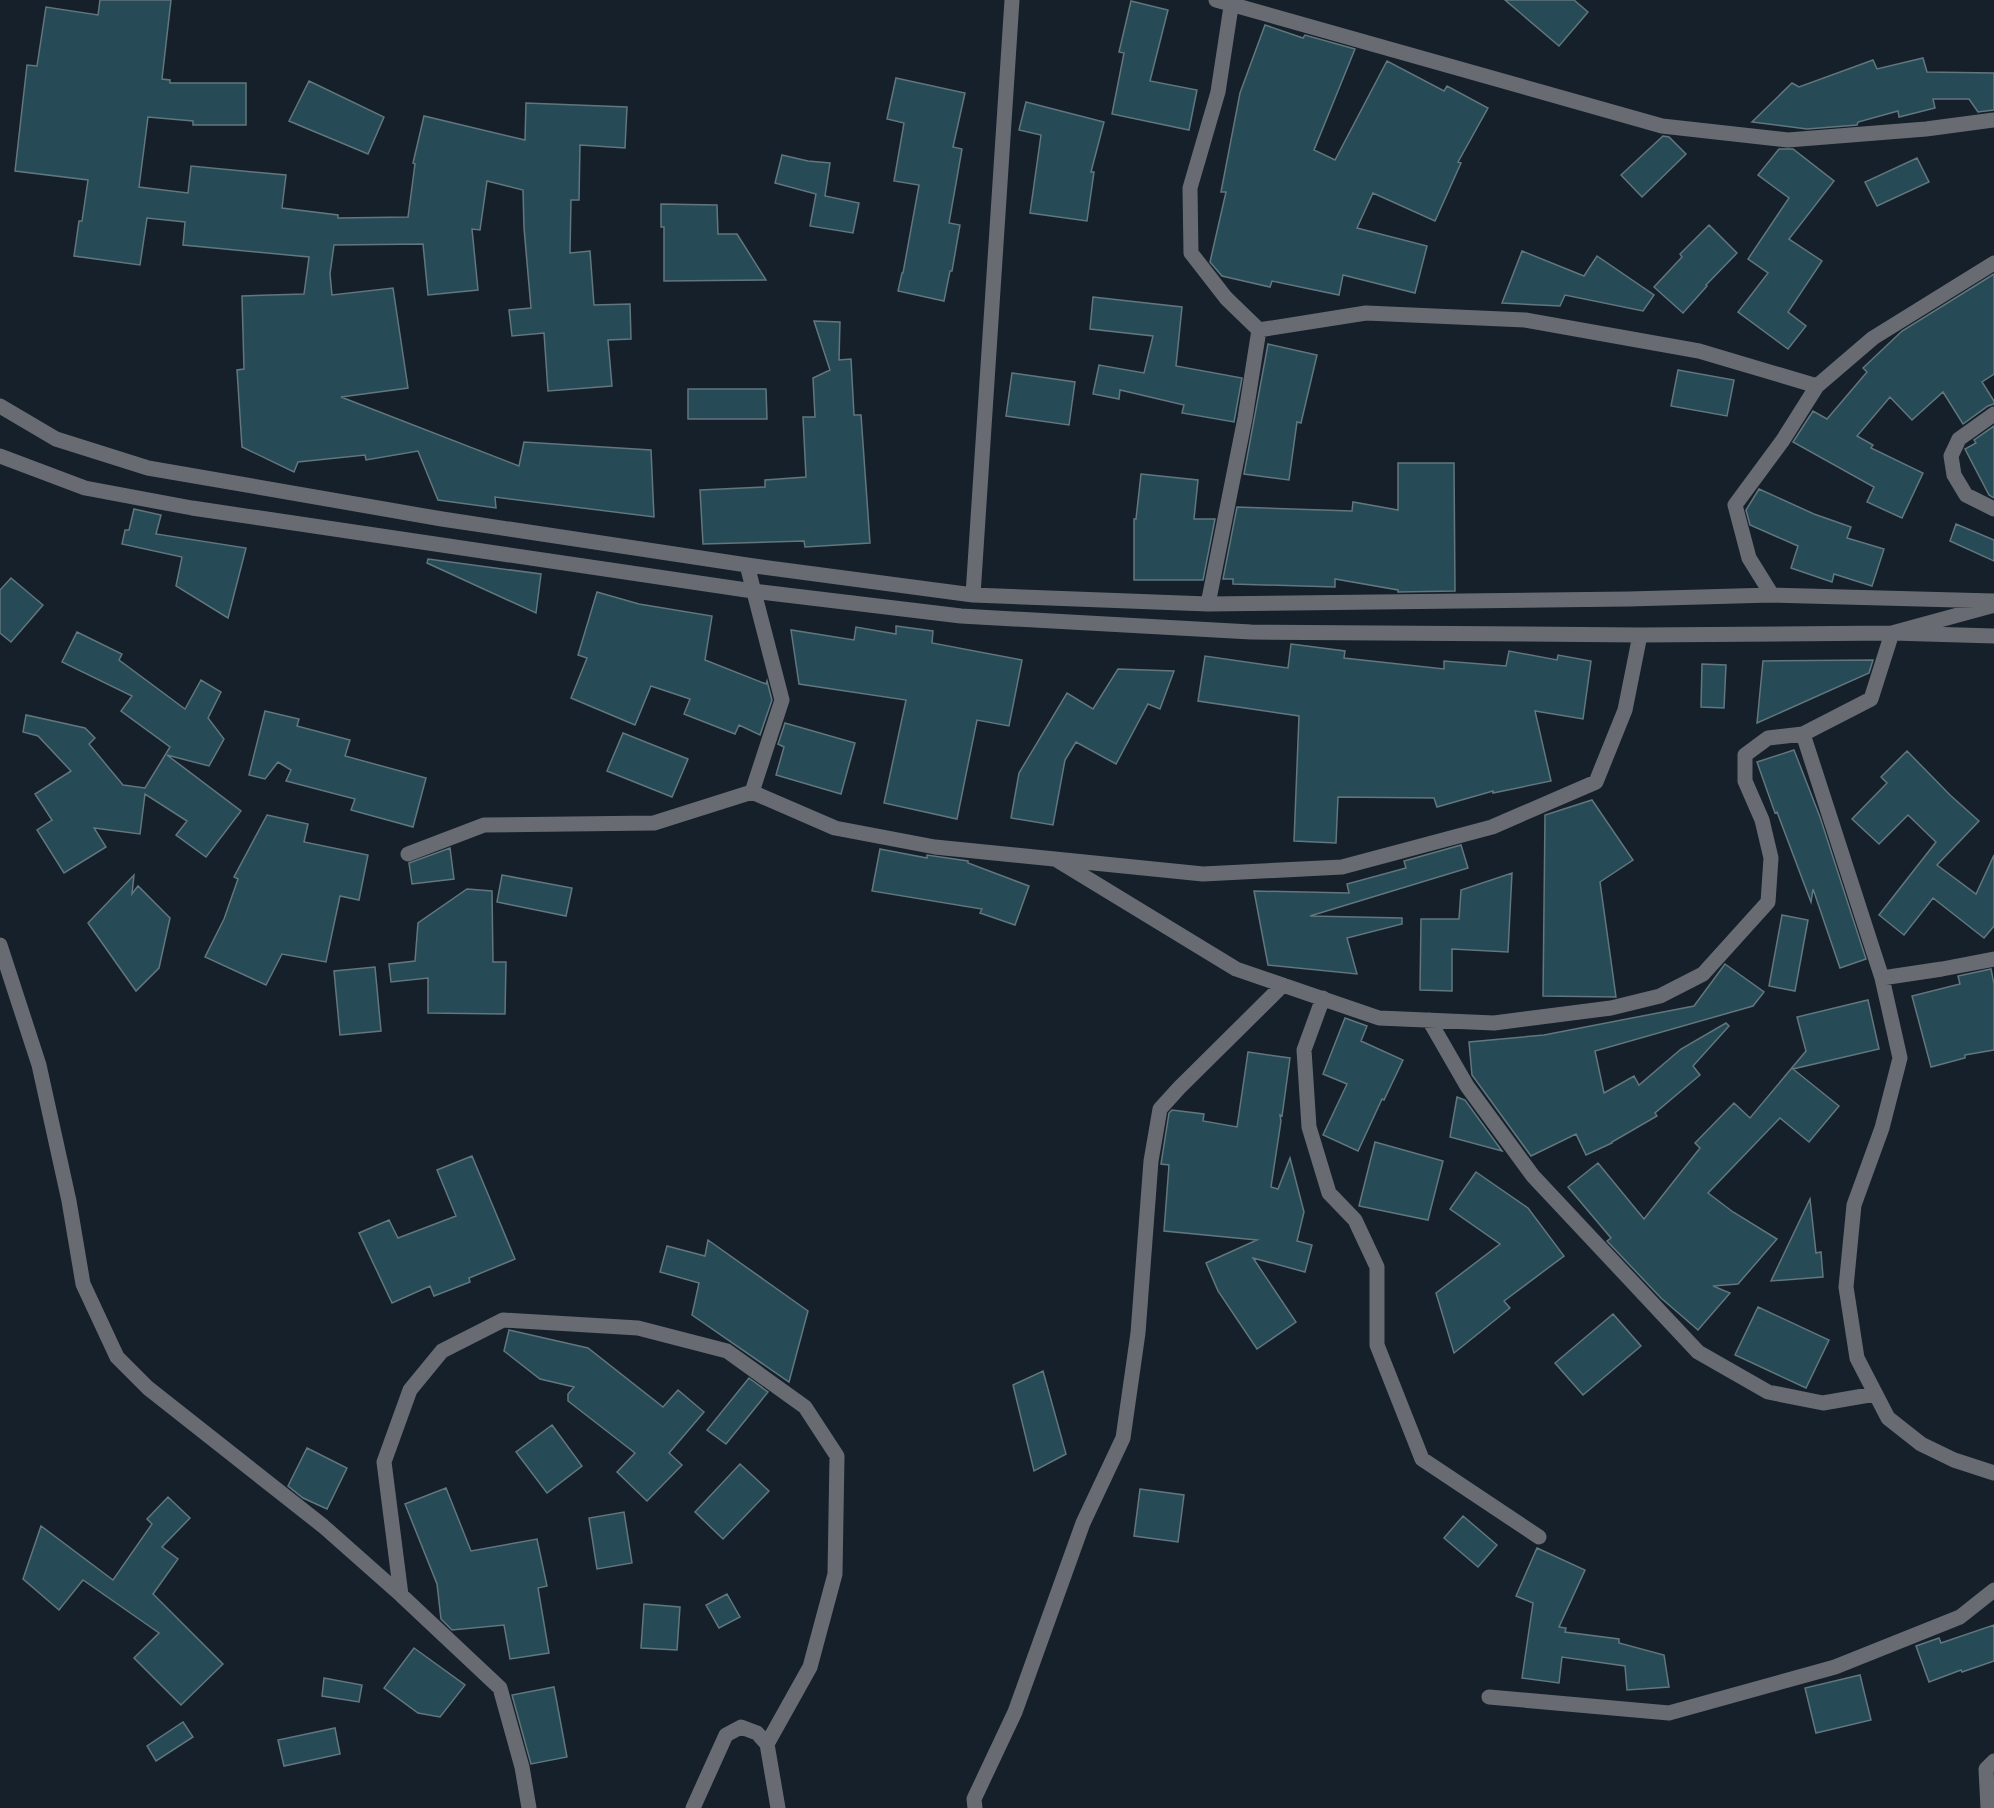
<svg xmlns="http://www.w3.org/2000/svg" width="1994" height="1808" viewBox="0 0 1994 1808" font-family="'Asap Condensed',sans-serif">
  <rect width="100%" height="100%" fill="#15202b"/>
  <path fill="#274b56" stroke="#61767d" stroke-width="1.5" d="M 100,0 L 171,0 L 162,79 L 170,80 L 170,83 L 246,83 L 246,125 L 193,125 L 193,121 L 148,117 L 139,187 L 188,193 L 191,166 L 286,175 L 282,208 L 338,215 L 338,218 L 408,217 L 415,164 L 413,163 L 424,116 L 525,140 L 526,103 L 627,107 L 625,148 L 580,145 L 579,200 L 571,200 L 570,253 L 590,251 L 594,305 L 630,304 L 631,339 L 608,340 L 612,386 L 548,391 L 544,333 L 512,336 L 509,310 L 531,308 L 524,228 L 523,190 L 487,181 L 480,230 L 472,229 L 478,290 L 428,295 L 423,244 L 334,245 L 330,274 L 332,295 L 393,288 L 408,388 L 341,397 L 519,466 L 524,442 L 651,450 L 654,517 L 495,497 L 496,508 L 438,500 L 418,451 L 366,460 L 365,455 L 298,462 L 294,472 L 242,447 L 237,370 L 244,369 L 242,296 L 304,294 L 309,257 L 183,245 L 185,222 L 147,218 L 140,265 L 74,256 L 79,221 L 82,221 L 88,180 L 15,171 L 27,65 L 37,66 L 46,7 L 98,15 Z
    M 1505,0 L 1574,0 L 1588,12 L 1559,46 Z
    M 1131,1 L 1168,10 L 1150,81 L 1197,90 L 1189,130 L 1112,114 L 1124,53 L 1119,52 Z
    M 1265,25 L 1303,38 L 1305,35 L 1355,49 L 1314,150 L 1335,160 L 1387,61 L 1444,91 L 1447,86 L 1488,108 L 1458,162 L 1461,163 L 1435,221 L 1373,193 L 1357,228 L 1427,246 L 1415,293 L 1343,275 L 1339,295 L 1272,281 L 1270,287 L 1222,276 L 1210,262 L 1226,192 L 1221,192 L 1240,93 Z
    M 1923,58 L 1927,72 L 1994,73 L 1994,110 L 1978,112 L 1969,99 L 1933,99 L 1935,108 L 1899,117 L 1898,111 L 1858,122 L 1857,125 L 1807,129 L 1752,122 L 1792,83 L 1799,87 L 1873,60 L 1877,69 Z
    M 896,78 L 965,93 L 953,147 L 962,149 L 949,223 L 960,225 L 952,271 L 950,271 L 944,301 L 898,291 L 902,273 L 903,273 L 919,185 L 894,181 L 904,123 L 887,119 Z
    M 309,81 L 384,117 L 368,154 L 289,121 Z
    M 1026,102 L 1104,122 L 1091,172 L 1094,172 L 1087,221 L 1030,213 L 1041,135 L 1019,130 Z
    M 1663,136 L 1669,137 L 1686,154 L 1642,197 L 1621,175 Z
    M 1779,149 L 1793,149 L 1834,181 L 1789,239 L 1822,261 L 1788,312 L 1806,326 L 1788,349 L 1738,312 L 1768,273 L 1748,259 L 1789,198 L 1758,175 Z
    M 782,155 L 808,161 L 830,163 L 825,196 L 859,203 L 853,233 L 810,226 L 816,194 L 775,183 Z
    M 1917,158 L 1929,182 L 1877,206 L 1865,182 Z
    M 661,204 L 717,205 L 718,234 L 737,234 L 766,280 L 664,281 L 664,227 L 661,227 Z
    M 1709,225 L 1737,253 L 1706,285 L 1707,286 L 1683,313 L 1654,287 L 1682,257 L 1680,254 Z
    M 1522,251 L 1584,276 L 1597,256 L 1654,295 L 1643,311 L 1565,295 L 1560,306 L 1502,303 Z
    M 1994,274 L 1994,374 L 1982,382 L 1994,401 L 1994,404 L 1988,406 L 1963,424 L 1943,392 L 1912,420 L 1890,397 L 1857,436 L 1873,445 L 1871,448 L 1923,473 L 1902,518 L 1867,502 L 1874,487 L 1793,442 L 1813,411 L 1827,419 L 1867,372 L 1863,368 L 1902,331 Z
    M 1093,297 L 1182,307 L 1176,366 L 1242,378 L 1234,422 L 1182,413 L 1184,405 L 1120,390 L 1119,399 L 1093,394 L 1099,365 L 1144,373 L 1153,336 L 1090,329 Z
    M 814,321 L 840,322 L 839,360 L 851,359 L 854,415 L 861,415 L 870,543 L 805,547 L 804,541 L 703,544 L 700,490 L 765,487 L 765,480 L 806,477 L 803,417 L 815,417 L 813,378 L 830,370 Z
    M 1268,344 L 1317,355 L 1301,423 L 1297,422 L 1289,480 L 1244,474 Z
    M 1678,370 L 1734,380 L 1727,416 L 1671,406 Z
    M 1012,373 L 1075,382 L 1069,425 L 1006,416 Z
    M 688,389 L 766,389 L 767,419 L 688,419 Z
    M 1994,426 L 1994,498 L 1989,495 L 1965,449 L 1976,443 L 1974,440 Z
    M 1398,463 L 1454,463 L 1455,591 L 1398,592 L 1398,590 L 1335,579 L 1335,587 L 1233,584 L 1233,579 L 1223,579 L 1237,507 L 1352,511 L 1353,502 L 1398,510 Z
    M 1141,474 L 1198,480 L 1194,519 L 1215,519 L 1203,580 L 1134,580 L 1134,519 L 1136,519 Z
    M 1759,489 L 1814,514 L 1851,527 L 1847,538 L 1884,549 L 1872,586 L 1834,574 L 1832,582 L 1791,568 L 1798,546 L 1750,525 L 1746,510 Z
    M 134,509 L 161,515 L 156,534 L 246,548 L 228,618 L 176,586 L 182,557 L 122,544 L 125,530 L 129,530 Z
    M 1956,524 L 1994,540 L 1994,561 L 1950,541 Z
    M 428,559 L 541,574 L 536,613 L 427,563 Z
    M 11,578 L 43,605 L 11,642 L 0,633 L 0,590 Z
    M 597,592 L 639,604 L 712,616 L 705,660 L 766,684 L 767,681 L 772,700 L 760,735 L 739,725 L 735,734 L 684,714 L 690,699 L 651,686 L 635,725 L 571,698 L 587,658 L 578,655 Z
    M 896,626 L 933,631 L 932,643 L 1022,660 L 1009,726 L 977,720 L 957,819 L 884,803 L 906,700 L 799,684 L 791,630 L 854,640 L 856,627 L 896,634 Z
    M 77,632 L 122,654 L 119,660 L 185,709 L 201,680 L 221,692 L 208,718 L 224,739 L 209,766 L 167,755 L 241,811 L 206,857 L 176,835 L 187,821 L 145,794 L 140,834 L 94,828 L 106,847 L 64,873 L 37,830 L 52,820 L 35,794 L 71,771 L 38,736 L 23,732 L 26,715 L 85,728 L 95,738 L 89,744 L 123,785 L 145,788 L 170,747 L 121,711 L 132,696 L 62,662 Z
    M 1291,644 L 1345,651 L 1344,658 L 1444,669 L 1444,661 L 1506,666 L 1509,651 L 1557,660 L 1558,655 L 1591,661 L 1583,719 L 1535,711 L 1551,781 L 1493,793 L 1493,791 L 1437,807 L 1434,798 L 1338,797 L 1336,843 L 1294,841 L 1299,716 L 1198,701 L 1205,656 L 1288,668 Z
    M 1873,660 L 1869,673 L 1757,723 L 1763,661 Z
    M 1702,664 L 1726,665 L 1724,708 L 1701,707 Z
    M 1118,669 L 1174,671 L 1160,709 L 1148,704 L 1116,764 L 1076,742 L 1065,760 L 1053,825 L 1011,818 L 1019,773 L 1067,693 L 1093,709 Z
    M 265,711 L 299,719 L 297,726 L 350,740 L 345,756 L 426,778 L 413,827 L 351,810 L 355,799 L 286,781 L 291,770 L 278,762 L 265,779 L 249,775 Z
    M 785,723 L 855,743 L 841,794 L 776,775 L 784,747 L 778,744 Z
    M 623,733 L 688,759 L 672,797 L 607,771 Z
    M 1794,750 L 1820,817 L 1866,959 L 1840,968 L 1813,889 L 1811,902 L 1777,812 L 1775,813 L 1757,762 Z
    M 1907,751 L 1950,795 L 1979,821 L 1937,865 L 1976,894 L 1994,855 L 1994,926 L 1984,938 L 1933,898 L 1904,935 L 1879,915 L 1936,842 L 1908,815 L 1879,844 L 1852,819 L 1887,783 L 1881,777 Z
    M 1592,800 L 1633,860 L 1600,882 L 1616,997 L 1543,996 L 1545,815 Z
    M 267,815 L 308,824 L 304,842 L 368,855 L 359,900 L 340,896 L 326,962 L 282,954 L 266,985 L 205,957 L 224,919 L 238,879 L 234,877 Z
    M 1461,845 L 1468,868 L 1310,916 L 1402,918 L 1402,924 L 1347,938 L 1357,974 L 1268,965 L 1254,891 L 1349,893 L 1347,884 L 1406,868 L 1404,861 Z
    M 450,848 L 454,879 L 412,884 L 409,863 Z
    M 880,849 L 927,858 L 927,855 L 968,861 L 968,863 L 1029,886 L 1015,925 L 980,913 L 982,909 L 872,891 Z
    M 1512,873 L 1508,952 L 1452,949 L 1452,991 L 1420,990 L 1421,919 L 1459,919 L 1461,890 Z
    M 134,875 L 132,894 L 138,886 L 170,918 L 159,968 L 136,991 L 88,923 Z
    M 502,875 L 572,888 L 566,916 L 497,902 Z
    M 467,889 L 492,891 L 493,962 L 506,962 L 505,1014 L 428,1013 L 428,978 L 391,982 L 389,964 L 415,961 L 418,923 Z
    M 1782,915 L 1808,920 L 1795,991 L 1769,986 Z
    M 1725,964 L 1764,992 L 1753,1006 L 1595,1051 L 1604,1093 L 1634,1076 L 1639,1085 L 1681,1049 L 1726,1023 L 1729,1026 L 1693,1066 L 1700,1075 L 1655,1113 L 1657,1116 L 1612,1142 L 1612,1143 L 1586,1155 L 1576,1134 L 1531,1156 L 1472,1075 L 1469,1042 L 1544,1035 L 1694,1006 Z
    M 375,967 L 381,1031 L 340,1035 L 334,971 Z
    M 1991,969 L 1994,984 L 1994,1050 L 1965,1055 L 1965,1058 L 1931,1067 L 1912,996 L 1960,984 L 1958,976 Z
    M 1868,1000 L 1879,1049 L 1793,1069 L 1839,1106 L 1809,1142 L 1780,1118 L 1708,1193 L 1733,1212 L 1777,1239 L 1738,1284 L 1713,1286 L 1730,1293 L 1698,1330 L 1661,1298 L 1607,1241 L 1611,1238 L 1568,1187 L 1598,1163 L 1644,1219 L 1700,1148 L 1695,1143 L 1734,1103 L 1750,1118 L 1806,1051 L 1797,1017 Z
    M 1345,1018 L 1367,1026 L 1361,1041 L 1403,1060 L 1384,1100 L 1382,1099 L 1358,1151 L 1323,1135 L 1347,1084 L 1323,1074 Z
    M 1248,1052 L 1290,1058 L 1282,1116 L 1280,1115 L 1281,1121 L 1271,1187 L 1278,1189 L 1290,1158 L 1304,1212 L 1297,1241 L 1312,1245 L 1305,1272 L 1253,1258 L 1296,1322 L 1257,1349 L 1218,1291 L 1206,1263 L 1257,1240 L 1164,1231 L 1169,1165 L 1161,1164 L 1169,1113 L 1172,1110 L 1204,1114 L 1203,1121 L 1237,1127 Z
    M 1457,1097 L 1465,1100 L 1502,1151 L 1450,1137 Z
    M 1375,1142 L 1443,1161 L 1428,1220 L 1359,1206 Z
    M 472,1156 L 515,1259 L 469,1278 L 470,1282 L 434,1296 L 430,1286 L 392,1303 L 359,1233 L 389,1220 L 398,1238 L 456,1216 L 437,1170 Z
    M 1476,1172 L 1528,1208 L 1564,1256 L 1504,1301 L 1510,1308 L 1454,1353 L 1436,1293 L 1500,1244 L 1450,1209 Z
    M 1810,1199 L 1816,1253 L 1821,1252 L 1823,1277 L 1771,1281 Z
    M 708,1240 L 808,1311 L 789,1382 L 692,1315 L 699,1283 L 660,1272 L 667,1246 L 705,1256 Z
    M 1758,1307 L 1829,1340 L 1806,1388 L 1735,1355 Z
    M 1613,1314 L 1641,1346 L 1583,1395 L 1555,1363 Z
    M 509,1330 L 588,1348 L 663,1407 L 678,1390 L 704,1412 L 669,1453 L 682,1465 L 647,1501 L 617,1472 L 635,1453 L 568,1401 L 568,1394 L 574,1387 L 540,1379 L 504,1351 Z
    M 1043,1371 L 1066,1454 L 1034,1471 L 1013,1385 Z
    M 749,1378 L 768,1392 L 726,1444 L 707,1430 Z
    M 552,1425 L 582,1466 L 547,1493 L 516,1452 Z
    M 307,1448 L 347,1468 L 327,1509 L 303,1498 L 288,1486 Z
    M 740,1464 L 769,1491 L 723,1539 L 695,1512 Z
    M 446,1488 L 471,1551 L 537,1539 L 547,1586 L 538,1588 L 549,1653 L 510,1659 L 504,1625 L 452,1630 L 441,1619 L 437,1584 L 405,1504 Z
    M 1140,1489 L 1184,1495 L 1178,1542 L 1134,1536 Z
    M 168,1497 L 190,1518 L 162,1547 L 178,1559 L 153,1594 L 223,1664 L 181,1705 L 134,1658 L 159,1633 L 83,1580 L 59,1610 L 23,1579 L 41,1526 L 113,1580 L 152,1524 L 147,1519 Z
    M 624,1512 L 632,1563 L 597,1569 L 589,1518 Z
    M 1463,1516 L 1497,1545 L 1478,1567 L 1444,1538 Z
    M 1537,1548 L 1585,1570 L 1559,1627 L 1566,1628 L 1565,1632 L 1619,1639 L 1619,1643 L 1664,1655 L 1669,1687 L 1627,1690 L 1625,1666 L 1562,1657 L 1559,1683 L 1522,1678 L 1533,1603 L 1516,1596 Z
    M 727,1594 L 740,1617 L 719,1628 L 706,1605 Z
    M 644,1604 L 680,1607 L 677,1650 L 641,1648 Z
    M 1994,1625 L 1994,1661 L 1962,1672 L 1961,1670 L 1929,1682 L 1916,1646 L 1939,1638 L 1941,1643 Z
    M 414,1648 L 465,1685 L 440,1717 L 418,1713 L 384,1688 Z
    M 1860,1675 L 1871,1720 L 1816,1733 L 1805,1688 Z
    M 324,1678 L 362,1685 L 359,1702 L 322,1696 Z
    M 554,1687 L 567,1757 L 531,1764 L 512,1695 Z
    M 183,1722 L 193,1737 L 156,1761 L 147,1746 Z
    M 335,1728 L 340,1754 L 284,1766 L 278,1740 Z"/>
  <g fill="none" stroke-linecap="round" stroke-linejoin="round">
    <path stroke="#696b72" stroke-width="15" d="M 1216,0 L 1662,126 L 1788,140 L 1926,129 L 1994,120
      M 1259,330 L 1366,313 L 1525,320 L 1699,351 L 1817,386
      M 0,406 L 56,439 L 148,468 L 442,519 L 747,565 L 973,595 L 1208,604 L 1629,599 L 1772,595 L 1994,601
      M 1994,414 L 1959,439 L 1951,456 L 1954,475 L 1966,495 L 1994,509
      M 0,456 L 85,488 L 192,508 L 753,591 L 961,616 L 1251,632 L 1640,635 L 1892,633 L 1994,636
      M 973,595 L 1012,0
      M 1772,595 L 1749,558 L 1735,505 L 1783,440 L 1817,386 L 1873,338 L 1994,263
      M 1208,604 L 1245,418 L 1259,330 L 1226,298 L 1191,253 L 1190,188 L 1218,92 L 1232,0
      M 1991,606 L 1892,633 L 1871,699 L 1803,734 L 1882,978 L 1900,1058 L 1882,1128 L 1854,1205 L 1846,1287 L 1857,1358 L 1888,1418 L 1921,1444 L 1954,1460 L 1994,1473
      M 752,792 L 835,828 L 935,847 L 1203,874 L 1342,867 L 1492,827 L 1596,782 L 1625,710 L 1640,635
      M 408,854 L 484,825 L 654,823 L 752,792 L 782,700 L 747,565
      M 1057,860 L 1236,969 L 1379,1018 L 1494,1023 L 1611,1008 L 1660,996 L 1703,974 L 1768,902 L 1771,858 L 1762,820 L 1745,781 L 1745,755 L 1768,738 L 1803,734
      M 0,945 L 39,1065 L 69,1201 L 83,1284 L 117,1357 L 148,1388 L 323,1526 L 401,1595 L 500,1688 L 522,1767 L 529,1808
      M 1882,978 L 1942,969 L 1994,959
      M 1323,998 L 1304,1050 L 1309,1127 L 1329,1193 L 1355,1220 L 1377,1267 L 1377,1345 L 1422,1459 L 1539,1537
      M 1429,1020 L 1467,1086 L 1533,1176 L 1698,1352 L 1768,1392 L 1823,1403 L 1875,1394
      M 401,1595 L 384,1462 L 410,1390 L 442,1351 L 503,1320 L 638,1328 L 727,1351 L 805,1407 L 837,1456 L 835,1574 L 810,1667 L 767,1744
      M 1489,1697 L 1669,1713 L 1835,1667 L 1960,1617 L 1994,1590
      M 693,1808 L 726,1735 L 741,1727 L 757,1733 L 767,1744 L 778,1808
      M 975,1808 L 974,1799 L 1015,1712 L 1083,1523 L 1123,1438 L 1138,1333 L 1151,1161 L 1160,1109 L 1179,1088 L 1283,985
      M 1988,1808 L 1986,1769 L 1994,1761"/>
  </g>
</svg>
